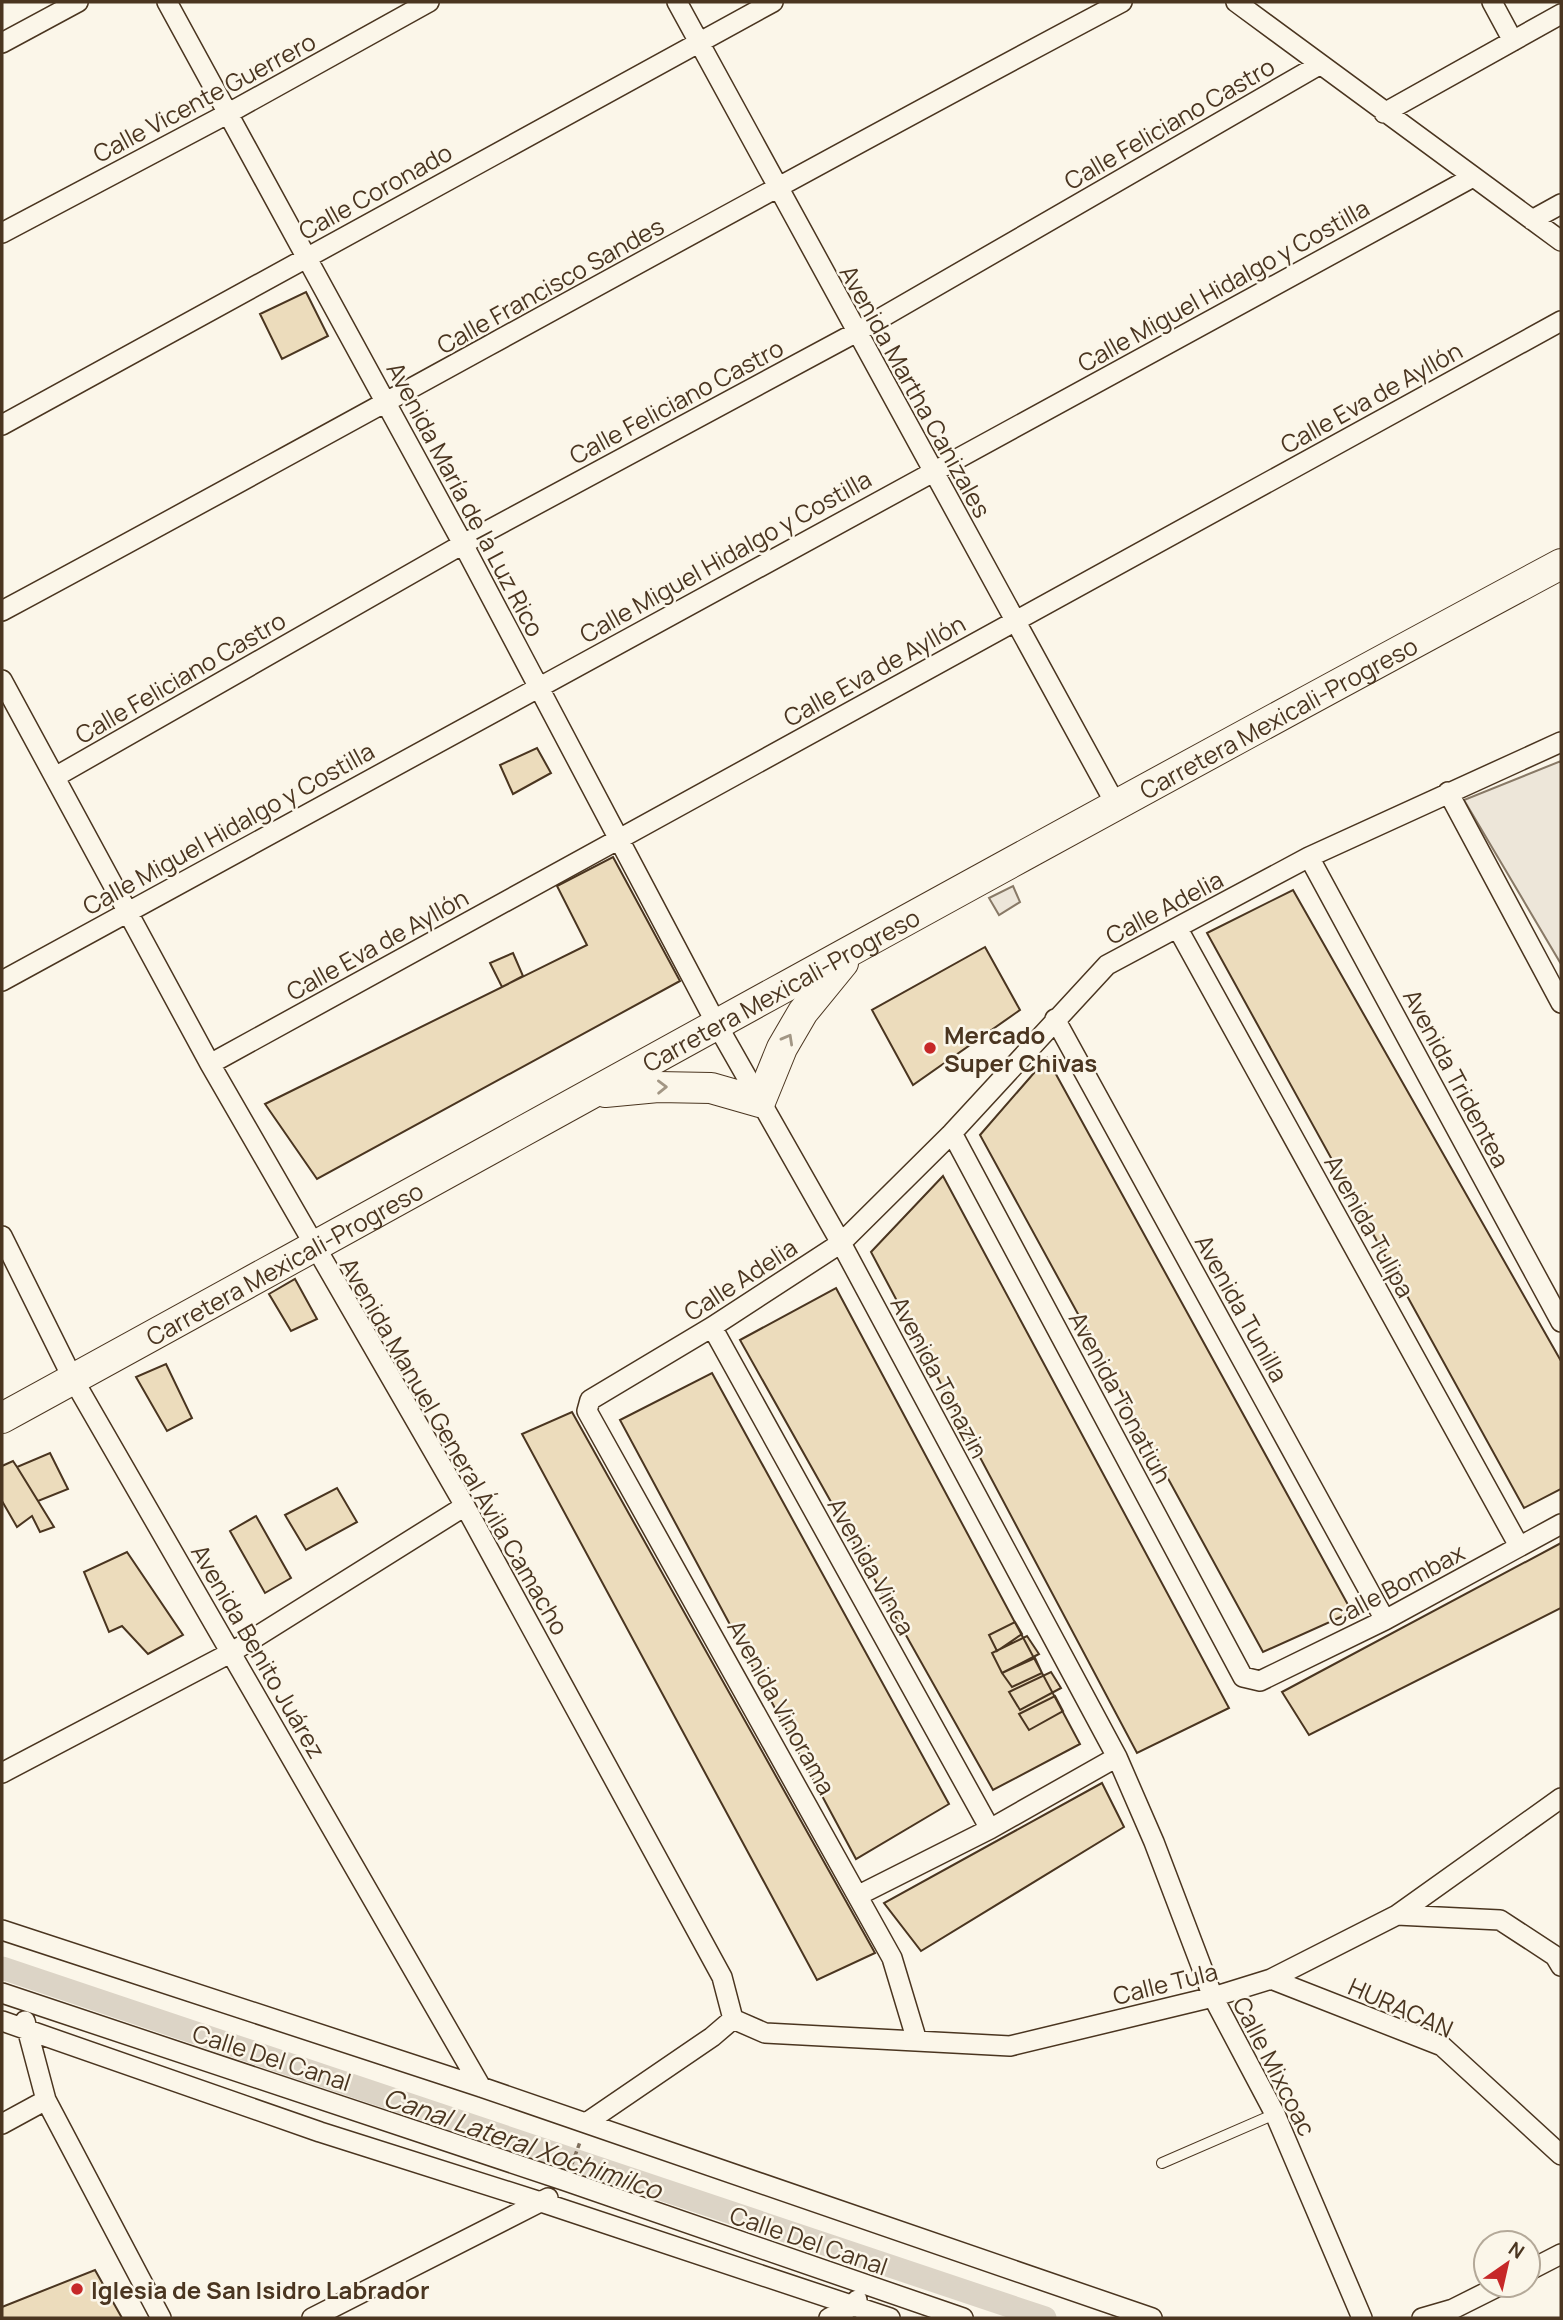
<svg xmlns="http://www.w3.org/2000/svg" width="1563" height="2320" viewBox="0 0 1563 2320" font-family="Manrope,sans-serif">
  <rect width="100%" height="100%" fill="#fbf6e9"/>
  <path fill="#ede6d9" stroke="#887966" stroke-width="2" d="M 1561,761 L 1561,964 L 1464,800 Z
    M 1013,886 L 1020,902 L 999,915 L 989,898 Z"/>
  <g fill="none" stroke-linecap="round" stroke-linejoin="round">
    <path stroke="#dcd4c6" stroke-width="23" d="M 2,1968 L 1045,2318"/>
  </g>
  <path fill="#ecdcbc" stroke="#4a3520" stroke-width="2" d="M 306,292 L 328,336 L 282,359 L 260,314 Z
    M 537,748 L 551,773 L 513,794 L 500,765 Z
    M 613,857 L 680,981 L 317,1179 L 265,1104 L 587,945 L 557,886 Z
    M 1293,890 L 1561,1361 L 1561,1489 L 1524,1508 L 1207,933 Z
    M 985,947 L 1020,1010 L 913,1085 L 872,1010 Z
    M 513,953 L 523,976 L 502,987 L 490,963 Z
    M 1047,1058 L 1352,1612 L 1263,1652 L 980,1135 Z
    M 943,1176 L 1229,1708 L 1137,1753 L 871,1252 Z
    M 295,1279 L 317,1319 L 291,1331 L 269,1294 Z
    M 836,1288 L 1080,1744 L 993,1790 L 740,1340 Z
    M 166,1364 L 192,1418 L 167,1431 L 136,1377 Z
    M 712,1373 L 949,1804 L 856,1859 L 620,1420 Z
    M 572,1412 L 875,1953 L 817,1980 L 522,1434 Z
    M 50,1453 L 68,1489 L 38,1501 L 17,1467 Z
    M 13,1461 L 17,1467 L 54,1527 L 40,1532 L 32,1516 L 17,1527 L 2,1501 L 2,1466 Z
    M 337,1488 L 357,1522 L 306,1550 L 285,1515 Z
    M 256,1516 L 291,1578 L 265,1593 L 230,1531 Z
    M 1561,1543 L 1561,1608 L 1309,1735 L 1282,1692 Z
    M 127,1552 L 183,1635 L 148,1654 L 122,1626 L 109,1632 L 84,1572 Z
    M 1015,1622 L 1022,1634 L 997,1651 L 989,1635 Z
    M 1027,1636 L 1039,1654 L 1002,1673 L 992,1653 Z
    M 1035,1658 L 1042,1673 L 1012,1687 L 1002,1673 Z
    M 1051,1672 L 1061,1688 L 1020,1710 L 1009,1692 Z
    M 1055,1696 L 1063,1711 L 1029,1730 L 1019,1714 Z
    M 1102,1783 L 1124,1827 L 921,1951 L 884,1903 Z
    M 95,2270 L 122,2318 L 2,2318 L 2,2307 Z"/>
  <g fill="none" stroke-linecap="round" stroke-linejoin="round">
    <g stroke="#4a3520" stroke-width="12">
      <path id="service" d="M 1162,2163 L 1275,2114"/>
    </g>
    <g stroke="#4a3520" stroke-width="22">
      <path id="minor" d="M 167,2 L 463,544 L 716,1023 L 841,1243 L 1117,1757 L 1154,1842 L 1213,1997 L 1275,2114 L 1362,2318
        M 677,2 L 1115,803
        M 1236,2 L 1561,241
        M 1492,2 L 1513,41
        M 2,43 L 78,2
        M 1384,113 L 1561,14
        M 1532,220 L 1561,204
        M 2,233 L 227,114 L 429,2
        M 2,425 L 773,2
        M 2,611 C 376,410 746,201 1122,2
        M 2,680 L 210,1064 L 465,1506 L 722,1977 L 733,2019
        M 55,777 L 463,544 L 855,333 L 1319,65
        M 1448,792 L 1561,1003
        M 1309,857 L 1561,1322
        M 1178,929 L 1519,1546
        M 2,981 L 1473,177
        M 1055,1019 L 1385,1620
        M 210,1064 L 1561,321
        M 952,1133 L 1243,1677 L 1260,1681 L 1385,1620 L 1561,1524
        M 2,1236 L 73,1379 L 481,2087
        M 712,1327 L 990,1829
        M 2,1773 L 232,1652 L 465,1506
        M 859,1895 L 990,1829 L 1117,1757
        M 1397,1915 L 1500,1920 L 1555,1956 L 1561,1966
        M 2,1930 L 481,2087 L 1152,2318
        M 1271,1979 L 1442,2046 L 1561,2155
        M 2,1993 L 566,2181 L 963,2318
        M 733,2019 L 765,2033 L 1010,2046 L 1213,1997 L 1271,1979 L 1397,1915 L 1561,1798
        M 2,2021 L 320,2132 L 544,2203 L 890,2318
        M 25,2021 L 46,2100 L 161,2318
        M 917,2041 L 892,1958 L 587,1411 L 590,1400 L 712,1327 L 841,1243 L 952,1133 L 1107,965 L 1309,857 L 1561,742
        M 586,2123 L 712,2037 L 733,2019
        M 2,2124 L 46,2100
        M 1528,2271 L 1561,2254
        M 312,2318 L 548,2198
        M 829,2318 L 853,2306 L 857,2300
        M 1422,2318 L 1453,2309 L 1501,2285"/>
    </g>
    <g stroke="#4a3520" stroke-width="32">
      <g id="primary">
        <path d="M 605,1092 L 658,1087 L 711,1088 L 760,1102 L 782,1048 L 803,1012 L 843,963"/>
        <path id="s1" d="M 2,1418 C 522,1133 1039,844 1561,564"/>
      </g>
    </g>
    <path stroke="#7f6f5c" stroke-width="3.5" stroke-dasharray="5 3.5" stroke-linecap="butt" d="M 572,2164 L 580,2142"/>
    <use href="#service" stroke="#fbf6e9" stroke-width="10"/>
    <use href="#minor" stroke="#fbf6e9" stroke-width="19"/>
    <use href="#primary" stroke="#fbf6e9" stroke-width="30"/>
  </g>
  <defs><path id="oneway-chevron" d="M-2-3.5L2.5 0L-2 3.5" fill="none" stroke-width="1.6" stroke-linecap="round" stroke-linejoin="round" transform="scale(1.75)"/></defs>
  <g stroke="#a29684">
    <use href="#oneway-chevron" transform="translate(788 1039) rotate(-61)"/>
    <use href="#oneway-chevron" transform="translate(662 1087) rotate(-1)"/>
  </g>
  <g fill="#c62828" stroke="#fbf6e9" stroke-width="2.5">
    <circle cx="930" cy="1048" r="7"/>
    <circle cx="77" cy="2289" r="7"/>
  </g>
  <g text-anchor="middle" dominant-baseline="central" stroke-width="5" stroke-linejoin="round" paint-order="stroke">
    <g font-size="24" fill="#4a3520" stroke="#fbf6e9">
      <text transform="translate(204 97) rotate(-28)">Calle Vicente Guerrero</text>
      <text transform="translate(1169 123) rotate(-30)">Calle Feliciano Castro</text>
      <text transform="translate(375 191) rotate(-29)">Calle Coronado</text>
      <text transform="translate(550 285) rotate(-29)">Calle Francisco Sandes</text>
      <text transform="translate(1223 285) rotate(-29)">Calle Miguel Hidalgo y Costilla</text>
      <text transform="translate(916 391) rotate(61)">Avenida Martha Canizales</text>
      <text transform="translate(1371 397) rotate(-29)">Calle Eva de Ayllón</text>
      <text transform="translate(676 401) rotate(-28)">Calle Feliciano Castro</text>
      <text transform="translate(466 499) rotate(62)">Avenida María de la Luz Rico</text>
      <text transform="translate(725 556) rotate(-29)">Calle Miguel Hidalgo y Costilla</text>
      <text transform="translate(874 670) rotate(-29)">Calle Eva de Ayllón</text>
      <text transform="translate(180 677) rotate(-30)">Calle Feliciano Castro</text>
      <text stroke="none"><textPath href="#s1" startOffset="1456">Carretera Mexicali-Progreso</textPath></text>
      <text transform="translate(228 828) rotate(-29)">Calle Miguel Hidalgo y Costilla</text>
      <text transform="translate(1164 907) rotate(-28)">Calle Adelia</text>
      <text transform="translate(377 944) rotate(-29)">Calle Eva de Ayllón</text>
      <text stroke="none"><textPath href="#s1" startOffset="889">Carretera Mexicali-Progreso</textPath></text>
      <text transform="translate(1457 1078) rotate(62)">Avenida Tridentea</text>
      <text transform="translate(1370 1226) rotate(61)">Avenida Tulipa</text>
      <text stroke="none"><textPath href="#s1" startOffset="322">Carretera Mexicali-Progreso</textPath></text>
      <text transform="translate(740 1279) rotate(-33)">Calle Adelia</text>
      <text transform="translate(1242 1308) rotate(61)">Avenida Tunilla</text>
      <text transform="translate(940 1377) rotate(62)">Avenida Tonazin</text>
      <text transform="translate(1121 1397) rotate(62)">Avenida Tonatiuh</text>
      <text transform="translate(455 1446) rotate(60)">Avenida Manuel General Ávila Camacho</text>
      <text transform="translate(872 1566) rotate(61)">Avenida Vinca</text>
      <text transform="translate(1396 1585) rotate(-28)">Calle Bombax</text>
      <text transform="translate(259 1651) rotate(60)">Avenida Benito Juárez</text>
      <text transform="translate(782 1707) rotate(61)">Avenida Vinorama</text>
      <text transform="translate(1165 1983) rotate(-14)">Calle Tula</text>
      <text transform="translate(1401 2007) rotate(24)">HURACAN</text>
      <text transform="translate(272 2057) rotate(18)">Calle Del Canal</text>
      <text transform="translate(1275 2066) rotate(63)">Calle Mixcoac</text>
      <text transform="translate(809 2240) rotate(19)">Calle Del Canal</text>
    </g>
    <g font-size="24" font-weight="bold" fill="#4a3520" stroke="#fbf6e9" text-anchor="start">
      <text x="944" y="1034">Mercado<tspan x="944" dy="28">Super Chivas</tspan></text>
      <text x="91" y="2289">Iglesia de San Isidro Labrador</text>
    </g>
    <g font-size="26" font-style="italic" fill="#4a3520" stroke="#fbf6e9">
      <text transform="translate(523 2143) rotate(19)">Canal Lateral Xochimilco</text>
    </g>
  </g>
  <rect width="1563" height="2320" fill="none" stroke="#4a3520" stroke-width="7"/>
  <g transform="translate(1507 2264) rotate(34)"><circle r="33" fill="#fbf6e9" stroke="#b4a999" stroke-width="2"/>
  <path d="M0-5L12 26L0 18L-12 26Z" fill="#c62828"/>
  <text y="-10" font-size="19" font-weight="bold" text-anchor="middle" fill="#4a3520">N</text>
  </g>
</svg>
